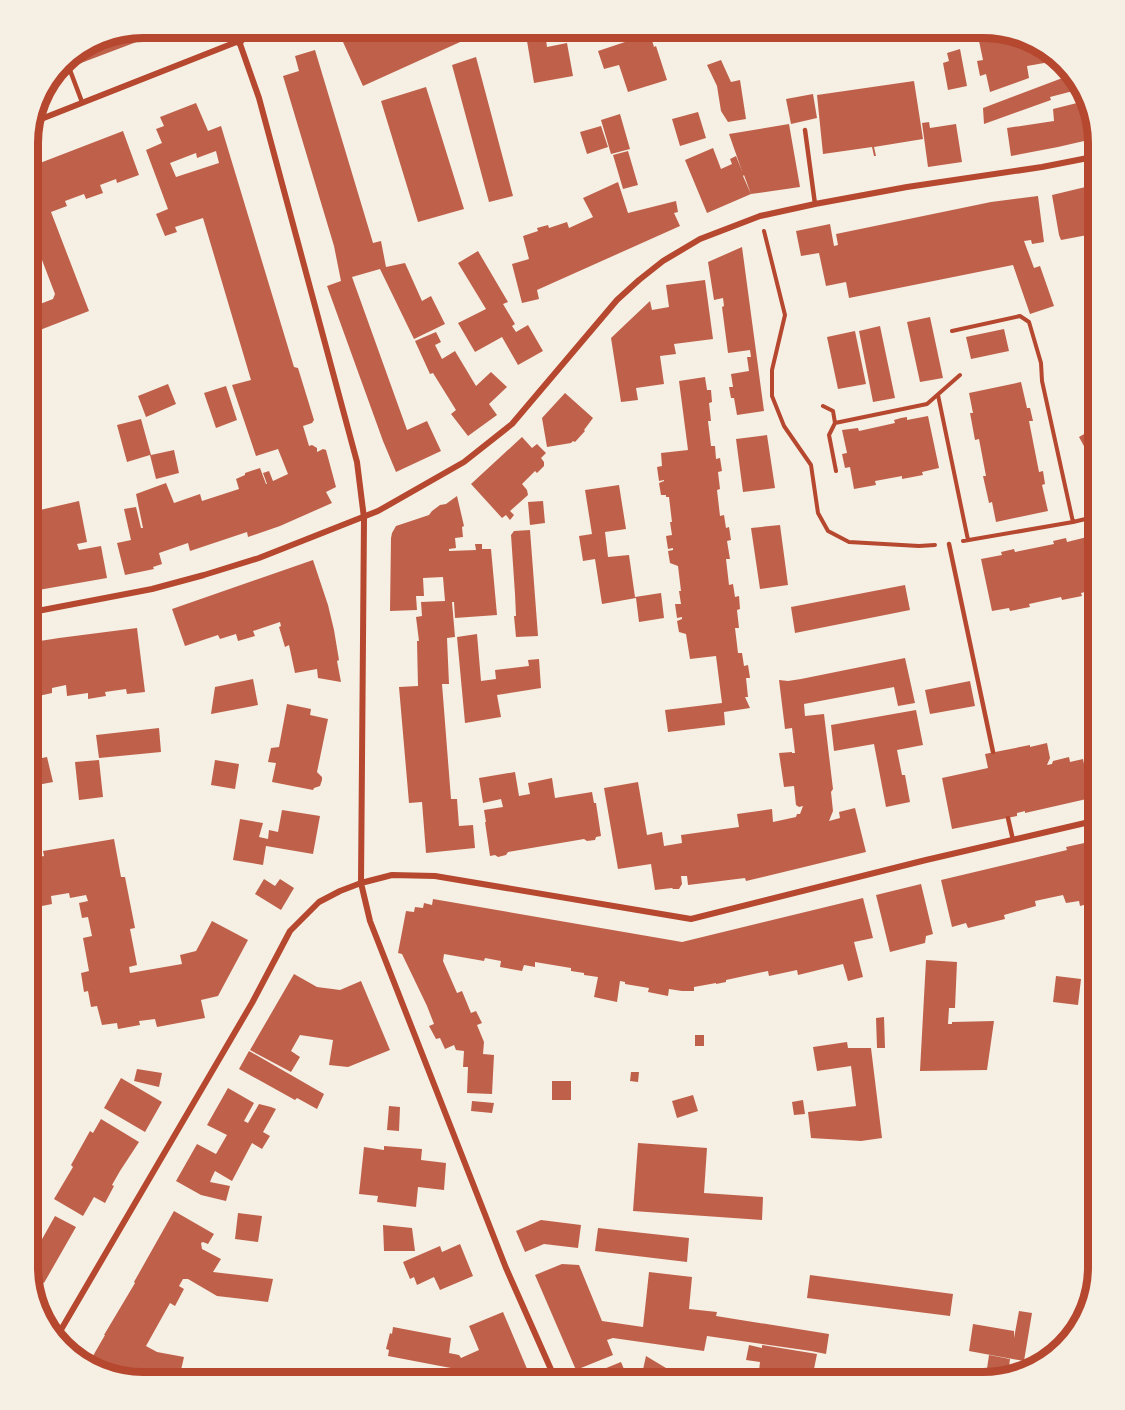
<svg xmlns="http://www.w3.org/2000/svg" width="1125" height="1410" viewBox="0 0 1125 1410" font-family="'Exo 2',sans-serif">
  <rect width="100%" height="100%" fill="#f6efe4"/>
  <path fill="#bf614a" fill-rule="evenodd" d="M 142,27 L 176,27 L 81,63 L 77,52 Z
    M 376,27 L 490,27 L 482,31 L 484,35 L 470,41 L 469,38 L 363,86 L 343,42 L 357,31 L 359,35 Z
    M 639,27 L 648,27 L 654,47 L 656,46 L 667,80 L 628,92 L 619,65 L 604,69 L 598,51 L 637,38 L 634,29 Z
    M 545,32 L 547,47 L 567,43 L 573,76 L 534,83 L 526,35 Z
    M 1008,33 L 1022,37 L 1024,48 L 1042,44 L 1048,49 L 1050,62 L 1027,66 L 1029,78 L 990,92 L 986,74 L 980,76 L 977,61 L 983,60 L 979,41 Z
    M 960,49 L 967,86 L 948,90 L 943,63 L 949,61 L 947,53 Z
    M 315,50 L 373,243 L 381,241 L 386,267 L 405,263 L 422,301 L 431,296 L 445,324 L 414,339 L 380,269 L 352,277 L 407,430 L 427,421 L 441,451 L 396,472 L 383,441 L 327,286 L 341,281 L 334,246 L 283,76 L 299,71 L 295,56 Z
    M 476,57 L 513,196 L 489,202 L 452,65 Z
    M 721,60 L 731,82 L 740,80 L 746,119 L 728,122 L 721,111 L 717,86 L 707,65 Z
    M 1073,74 L 1077,90 L 1050,97 L 1051,100 L 984,124 L 983,108 Z
    M 914,81 L 923,139 L 874,147 L 876,156 L 874,156 L 872,147 L 823,154 L 817,95 Z
    M 426,87 L 464,209 L 418,222 L 381,101 Z
    M 813,94 L 817,118 L 791,124 L 786,99 Z
    M 1085,101 L 1097,138 L 1058,147 L 1011,156 L 1007,128 L 1054,121 L 1053,109 Z
    M 196,103 L 208,131 L 221,126 L 294,367 L 298,368 L 314,420 L 312,423 L 303,426 L 309,446 L 312,445 L 317,448 L 317,452 L 323,449 L 326,450 L 336,487 L 326,492 L 332,503 L 280,526 L 248,537 L 247,532 L 190,551 L 188,543 L 159,553 L 162,564 L 153,567 L 154,569 L 125,575 L 117,543 L 131,540 L 124,509 L 136,507 L 141,528 L 143,528 L 136,494 L 166,483 L 174,503 L 200,494 L 202,501 L 239,489 L 236,479 L 245,475 L 245,473 L 260,468 L 266,484 L 267,484 L 263,473 L 269,471 L 273,481 L 288,474 L 278,449 L 256,456 L 232,385 L 251,380 L 203,218 L 175,227 L 177,232 L 165,236 L 156,214 L 168,209 L 146,150 L 162,143 L 156,129 L 164,126 L 160,117 ZM 216,151 L 219,163 L 176,177 L 170,163 L 196,153 L 197,158 Z
    M 698,112 L 706,138 L 680,146 L 672,119 Z
    M 620,114 L 630,149 L 611,154 L 601,120 Z
    M 929,122 L 930,128 L 956,124 L 962,162 L 928,167 L 922,123 Z
    M 789,124 L 800,187 L 751,194 L 744,175 L 743,176 L 751,194 L 707,213 L 685,160 L 713,148 L 721,169 L 732,164 L 730,159 L 736,156 L 742,171 L 729,134 Z
    M 601,126 L 608,147 L 587,154 L 580,132 Z
    M 123,131 L 139,175 L 117,183 L 116,179 L 100,185 L 103,193 L 86,199 L 84,194 L 65,201 L 67,206 L 51,212 L 89,311 L 27,335 L 27,309 L 53,299 L 55,294 L 42,260 L 33,264 L 27,249 L 27,168 Z
    M 628,151 L 638,185 L 623,189 L 613,155 Z
    M 618,182 L 628,213 L 676,201 L 678,212 L 674,213 L 680,226 L 537,290 L 539,299 L 522,303 L 512,264 L 529,259 L 523,236 L 538,231 L 537,228 L 548,225 L 549,228 L 567,222 L 569,228 L 593,217 L 583,198 Z
    M 1098,184 L 1098,233 L 1061,240 L 1059,235 L 1052,195 Z
    M 1038,196 L 1044,242 L 1032,244 L 1031,240 L 1024,241 L 1034,268 L 1040,266 L 1054,306 L 1030,314 L 1013,265 L 849,298 L 846,282 L 826,286 L 819,253 L 801,256 L 796,231 L 830,224 L 834,246 L 838,245 L 836,234 L 991,202 Z
    M 742,247 L 764,411 L 737,415 L 734,398 L 731,398 L 729,387 L 733,387 L 731,374 L 749,371 L 747,357 L 751,357 L 750,350 L 728,353 L 722,307 L 724,306 L 723,298 L 714,300 L 708,262 Z
    M 478,251 L 508,302 L 503,304 L 515,324 L 512,326 L 516,332 L 528,325 L 543,351 L 518,365 L 502,337 L 475,352 L 458,323 L 486,309 L 458,263 Z
    M 705,280 L 713,339 L 674,344 L 676,354 L 660,356 L 664,384 L 636,388 L 638,400 L 621,402 L 611,338 L 650,301 L 652,310 L 669,307 L 666,285 Z
    M 1098,295 L 1098,327 L 1087,301 Z
    M 930,317 L 943,378 L 920,382 L 907,322 Z
    M 880,326 L 895,398 L 873,402 L 859,331 Z
    M 1004,329 L 1009,351 L 971,359 L 966,337 Z
    M 855,331 L 866,384 L 838,389 L 827,337 Z
    M 436,332 L 441,342 L 435,345 L 442,359 L 455,351 L 476,386 L 491,372 L 507,387 L 489,404 L 497,415 L 468,436 L 451,414 L 456,410 L 433,373 L 430,374 L 415,341 Z
    M 705,377 L 707,390 L 711,390 L 712,402 L 709,403 L 711,421 L 708,421 L 711,446 L 715,446 L 716,459 L 720,458 L 722,471 L 718,472 L 720,489 L 717,490 L 720,516 L 724,515 L 726,528 L 729,527 L 731,540 L 727,541 L 730,559 L 726,559 L 729,585 L 733,584 L 735,597 L 739,596 L 740,609 L 737,610 L 739,628 L 735,628 L 738,653 L 742,653 L 744,666 L 748,665 L 750,678 L 746,678 L 748,697 L 745,697 L 750,708 L 724,712 L 725,725 L 668,732 L 665,710 L 722,703 L 716,656 L 690,659 L 686,634 L 679,632 L 677,621 L 682,619 L 682,617 L 677,618 L 675,604 L 681,604 L 679,591 L 681,591 L 678,566 L 670,563 L 668,551 L 673,550 L 673,548 L 668,549 L 666,536 L 672,535 L 670,522 L 672,522 L 669,497 L 666,497 L 666,495 L 661,495 L 659,483 L 664,481 L 664,480 L 659,481 L 657,467 L 662,466 L 661,453 L 688,450 L 679,381 Z
    M 1021,382 L 1027,408 L 1030,408 L 1033,421 L 1029,421 L 1039,472 L 1043,471 L 1045,484 L 1042,485 L 1048,511 L 996,522 L 992,502 L 989,503 L 983,476 L 986,476 L 979,439 L 975,440 L 970,413 L 973,413 L 969,393 Z
    M 168,384 L 176,404 L 146,417 L 138,396 Z
    M 226,386 L 237,420 L 216,428 L 204,393 Z
    M 565,393 L 593,418 L 584,430 L 585,431 L 575,442 L 573,441 L 571,443 L 547,447 L 542,418 Z
    M 928,416 L 939,468 L 922,472 L 923,475 L 902,479 L 902,476 L 875,481 L 876,485 L 854,489 L 850,467 L 845,468 L 842,454 L 847,453 L 842,430 L 858,428 L 859,431 L 895,423 L 894,420 L 901,418 L 907,417 L 907,420 Z
    M 27,419 L 34,443 L 27,445 Z
    M 141,419 L 151,455 L 174,450 L 179,473 L 156,479 L 150,455 L 127,462 L 117,425 Z
    M 1098,426 L 1098,472 L 1079,437 Z
    M 767,435 L 775,488 L 743,492 L 736,439 Z
    M 522,437 L 532,448 L 537,444 L 546,453 L 541,458 L 544,462 L 544,466 L 537,473 L 535,471 L 522,484 L 527,490 L 528,495 L 510,511 L 514,515 L 510,520 L 506,515 L 502,518 L 471,484 Z
    M 619,485 L 626,529 L 605,532 L 608,557 L 629,555 L 635,597 L 661,593 L 664,618 L 639,622 L 636,598 L 602,604 L 595,559 L 583,561 L 579,536 L 592,534 L 585,490 Z
    M 457,496 L 464,526 L 462,527 L 463,537 L 455,538 L 456,548 L 449,549 L 449,551 L 476,550 L 475,544 L 482,544 L 482,549 L 491,549 L 497,615 L 455,618 L 454,602 L 452,602 L 455,637 L 447,638 L 449,684 L 442,684 L 451,799 L 457,799 L 459,826 L 473,825 L 475,848 L 426,853 L 422,802 L 409,803 L 399,687 L 418,686 L 417,641 L 419,641 L 416,617 L 422,616 L 421,602 L 445,601 L 443,577 L 423,578 L 424,596 L 416,596 L 417,610 L 390,611 L 391,538 L 392,533 L 396,526 L 429,515 L 432,511 L 440,505 L 446,504 Z
    M 79,501 L 87,542 L 77,544 L 79,550 L 101,546 L 107,578 L 27,592 L 27,513 Z
    M 543,501 L 545,523 L 530,525 L 528,502 Z
    M 780,525 L 788,585 L 760,589 L 751,528 Z
    M 530,530 L 538,636 L 516,637 L 514,616 L 516,616 L 515,594 L 511,535 L 514,531 Z
    M 1087,537 L 1097,589 L 1081,593 L 1082,596 L 1062,600 L 1061,597 L 1029,604 L 1030,607 L 1010,611 L 1009,608 L 992,611 L 981,559 L 1002,555 L 1001,552 L 1014,549 L 1015,552 L 1054,544 L 1053,541 L 1066,538 L 1067,542 Z
    M 313,560 L 328,605 L 334,630 L 339,660 L 337,661 L 341,682 L 318,678 L 317,669 L 295,673 L 289,645 L 285,647 L 279,627 L 281,626 L 280,622 L 253,631 L 255,636 L 238,641 L 236,634 L 220,639 L 218,635 L 185,646 L 172,609 Z
    M 905,585 L 910,610 L 795,633 L 791,607 Z
    M 137,628 L 145,692 L 127,694 L 126,689 L 105,692 L 106,696 L 88,699 L 88,693 L 67,696 L 66,685 L 52,688 L 52,693 L 34,697 L 39,719 L 27,721 L 27,643 L 59,638 Z
    M 477,634 L 481,681 L 496,679 L 495,670 L 529,666 L 528,660 L 539,659 L 541,688 L 497,695 L 501,717 L 465,723 L 457,637 Z
    M 905,658 L 915,703 L 898,706 L 894,687 L 804,704 L 805,716 L 824,714 L 833,789 L 831,792 L 833,811 L 829,821 L 840,818 L 839,812 L 855,808 L 866,852 L 746,881 L 745,878 L 688,885 L 687,876 L 681,876 L 682,884 L 679,889 L 673,889 L 672,888 L 655,890 L 651,864 L 618,869 L 604,788 L 638,782 L 647,835 L 662,832 L 664,846 L 682,843 L 681,835 L 739,827 L 737,814 L 772,809 L 773,822 L 796,817 L 797,814 L 800,814 L 803,806 L 799,807 L 796,805 L 794,786 L 784,787 L 779,753 L 792,752 L 792,753 L 795,753 L 792,728 L 785,729 L 779,680 L 788,681 L 801,679 Z
    M 253,679 L 258,705 L 211,714 L 215,687 Z
    M 970,681 L 975,706 L 930,714 L 925,690 Z
    M 287,704 L 311,709 L 310,715 L 328,719 L 317,772 L 322,777 L 322,780 L 320,786 L 314,788 L 313,790 L 272,782 L 276,763 L 268,762 L 271,748 L 279,747 Z
    M 916,710 L 923,745 L 897,750 L 902,775 L 905,775 L 910,802 L 886,807 L 874,744 L 834,751 L 831,725 Z
    M 159,728 L 161,752 L 99,758 L 96,735 Z
    M 1047,743 L 1050,758 L 1047,765 L 1052,764 L 1053,761 L 1069,757 L 1070,762 L 1083,759 L 1091,798 L 1025,813 L 1025,811 L 1017,813 L 1017,816 L 952,829 L 942,778 L 988,768 L 985,754 L 1030,745 L 1030,747 Z
    M 47,757 L 53,782 L 27,787 L 27,761 Z
    M 99,760 L 103,797 L 79,800 L 75,762 Z
    M 215,760 L 239,764 L 235,789 L 211,785 Z
    M 515,772 L 519,796 L 530,794 L 528,783 L 552,778 L 555,798 L 592,792 L 594,803 L 596,803 L 601,836 L 596,837 L 595,840 L 587,841 L 584,839 L 508,852 L 506,855 L 498,857 L 495,855 L 490,856 L 485,822 L 486,822 L 484,810 L 503,807 L 501,799 L 483,803 L 479,778 Z
    M 282,810 L 320,816 L 313,854 L 266,846 L 263,865 L 233,860 L 240,819 L 263,823 L 259,837 L 268,839 L 269,830 L 278,832 Z
    M 114,839 L 121,877 L 125,877 L 135,928 L 130,929 L 137,965 L 129,967 L 130,973 L 182,964 L 180,955 L 196,951 L 212,921 L 248,940 L 218,996 L 201,1000 L 205,1018 L 157,1027 L 155,1019 L 139,1021 L 140,1025 L 118,1029 L 117,1023 L 102,1025 L 97,1006 L 91,1007 L 88,991 L 84,992 L 81,973 L 89,971 L 83,938 L 92,936 L 88,917 L 82,918 L 79,903 L 88,901 L 86,895 L 70,898 L 69,893 L 51,896 L 52,904 L 27,909 L 27,859 L 44,856 L 43,851 Z
    M 1089,842 L 1090,846 L 1098,845 L 1098,901 L 1080,906 L 1079,901 L 1066,903 L 1063,895 L 1035,901 L 1036,906 L 1004,915 L 1005,919 L 968,928 L 966,923 L 952,927 L 941,880 L 1067,850 L 1066,847 Z
    M 264,879 L 275,886 L 280,879 L 294,888 L 281,910 L 255,894 Z
    M 921,884 L 933,934 L 926,936 L 925,943 L 890,952 L 876,895 Z
    M 863,898 L 873,938 L 854,942 L 863,977 L 848,981 L 843,964 L 798,975 L 797,970 L 769,976 L 768,971 L 726,980 L 726,982 L 716,984 L 716,983 L 694,987 L 694,991 L 682,991 L 669,989 L 668,996 L 648,992 L 649,988 L 625,984 L 625,982 L 620,981 L 617,1002 L 594,997 L 598,977 L 584,975 L 584,973 L 571,971 L 571,968 L 535,962 L 535,967 L 524,965 L 522,971 L 500,967 L 501,961 L 485,958 L 484,961 L 444,954 L 443,961 L 457,993 L 462,991 L 471,1013 L 476,1011 L 482,1023 L 477,1025 L 484,1042 L 483,1054 L 494,1055 L 492,1094 L 467,1093 L 468,1067 L 463,1067 L 464,1051 L 456,1050 L 454,1045 L 445,1049 L 440,1038 L 436,1039 L 429,1026 L 434,1024 L 427,1006 L 402,954 L 398,953 L 406,911 L 414,912 L 415,907 L 423,908 L 424,903 L 432,905 L 433,899 L 682,942 Z
    M 1093,933 L 1098,933 L 1098,972 L 1088,971 Z
    M 926,960 L 957,962 L 955,1008 L 949,1008 L 948,1024 L 952,1024 L 952,1022 L 994,1021 L 987,1070 L 920,1071 Z
    M 294,974 L 317,987 L 340,990 L 361,981 L 390,1050 L 348,1067 L 329,1065 L 333,1040 L 300,1035 L 291,1051 L 300,1057 L 291,1072 L 250,1050 Z
    M 1056,976 L 1081,979 L 1078,1005 L 1053,1002 Z
    M 1093,990 L 1098,991 L 1098,1004 L 1091,1003 Z
    M 884,1017 L 885,1048 L 877,1048 L 876,1018 Z
    M 695,1035 L 704,1035 L 704,1046 L 695,1046 Z
    M 847,1042 L 848,1048 L 871,1048 L 882,1138 L 861,1141 L 811,1138 L 808,1112 L 856,1106 L 851,1066 L 817,1071 L 813,1047 Z
    M 249,1051 L 324,1094 L 317,1109 L 297,1098 L 295,1100 L 239,1069 Z
    M 137,1069 L 162,1073 L 159,1087 L 134,1081 Z
    M 631,1072 L 639,1072 L 638,1082 L 630,1081 Z
    M 121,1078 L 162,1102 L 145,1132 L 104,1108 Z
    M 552,1081 L 571,1081 L 571,1100 L 552,1100 Z
    M 228,1088 L 254,1103 L 244,1121 L 248,1123 L 259,1104 L 271,1107 L 276,1109 L 263,1132 L 270,1136 L 262,1149 L 252,1143 L 232,1181 L 215,1171 L 212,1177 L 210,1182 L 230,1186 L 226,1201 L 201,1195 L 176,1181 L 197,1144 L 216,1154 L 227,1135 L 207,1125 Z
    M 693,1095 L 698,1111 L 677,1118 L 672,1101 Z
    M 803,1100 L 805,1114 L 794,1115 L 792,1102 Z
    M 472,1101 L 494,1103 L 492,1113 L 471,1111 Z
    M 389,1106 L 400,1107 L 399,1131 L 387,1130 Z
    M 101,1119 L 139,1142 L 120,1171 L 112,1185 L 114,1186 L 105,1203 L 94,1197 L 83,1216 L 54,1199 L 73,1167 L 71,1165 L 90,1131 L 93,1133 Z
    M 638,1143 L 707,1148 L 704,1193 L 763,1197 L 762,1220 L 633,1211 Z
    M 384,1146 L 422,1149 L 421,1160 L 446,1163 L 444,1190 L 418,1187 L 416,1207 L 377,1202 L 378,1196 L 359,1194 L 364,1147 L 384,1150 Z
    M 1087,1206 L 1098,1208 L 1098,1224 L 1084,1222 Z
    M 174,1211 L 214,1234 L 208,1244 L 203,1242 L 201,1243 L 202,1249 L 221,1259 L 213,1272 L 273,1279 L 268,1302 L 217,1296 L 188,1279 L 183,1279 L 179,1286 L 184,1289 L 175,1306 L 170,1303 L 146,1346 L 157,1352 L 184,1357 L 178,1383 L 170,1383 L 144,1378 L 132,1371 L 127,1379 L 86,1368 L 105,1335 L 104,1335 L 135,1283 L 134,1282 Z
    M 238,1213 L 262,1216 L 258,1242 L 235,1239 Z
    M 55,1216 L 76,1227 L 44,1283 L 29,1275 L 27,1266 Z
    M 541,1220 L 581,1225 L 578,1248 L 544,1244 L 525,1252 L 516,1231 Z
    M 383,1225 L 412,1228 L 415,1251 L 384,1251 Z
    M 598,1228 L 689,1238 L 687,1262 L 595,1251 Z
    M 460,1244 L 473,1276 L 440,1290 L 434,1277 L 417,1285 L 414,1277 L 410,1279 L 403,1262 L 440,1246 L 442,1252 Z
    M 562,1264 L 579,1265 L 602,1321 L 643,1327 L 649,1272 L 692,1277 L 689,1309 L 717,1312 L 716,1316 L 829,1334 L 826,1354 L 811,1351 L 707,1336 L 704,1351 L 613,1338 L 607,1340 L 613,1355 L 576,1370 L 535,1275 Z
    M 810,1275 L 953,1294 L 950,1316 L 807,1298 Z
    M 37,1299 L 46,1304 L 41,1314 L 39,1307 Z
    M 1019,1311 L 1032,1313 L 1024,1361 L 969,1351 L 973,1324 L 1014,1331 L 1014,1338 Z
    M 503,1312 L 533,1383 L 493,1383 L 486,1368 L 460,1378 L 456,1369 L 388,1356 L 389,1350 L 386,1349 L 390,1333 L 392,1334 L 393,1327 L 451,1338 L 449,1353 L 459,1355 L 461,1358 L 479,1350 L 469,1326 Z
    M 749,1345 L 762,1348 L 762,1345 L 817,1354 L 812,1379 L 759,1371 L 760,1362 L 746,1360 Z
    M 989,1355 L 1010,1359 L 1008,1375 L 985,1382 Z
    M 646,1356 L 671,1371 L 668,1383 L 640,1383 Z
    M 621,1362 L 630,1383 L 581,1383 L 579,1379 Z"/>
  <g fill="none" stroke-linecap="round" stroke-linejoin="round">
    <path stroke="#b5482f" stroke-width="4" d="M 764,231 L 785,315 L 772,370 L 772,396 L 784,426 L 811,465 L 818,513 L 828,531 L 849,542 L 919,546 L 935,545
      M 952,331 L 1020,316 L 1029,322 L 1041,363 L 1042,381 L 1073,522 L 963,541
      M 938,395 L 968,540
      M 823,406 L 833,411 L 835,423
      M 836,471 L 829,435 L 835,423 L 927,404 L 960,375
      M 1073,522 L 1098,516"/>
    <path stroke="#b5482f" stroke-width="4.5" d="M 65,57 L 82,102
      M 805,130 L 815,204
      M 949,544 L 993,752
      M 1008,818 L 1013,840"/>
    <path stroke="#b5482f" stroke-width="6" d="M 239,41 L 259,98 L 357,462 L 364,518 L 361,883 L 370,921 L 506,1268 L 557,1383
      M 31,123 L 239,41 L 278,27
      M 27,613 L 152,589 L 204,575 L 259,558 L 378,511 L 464,462 L 512,424 L 617,300 L 639,280 L 663,261 L 700,239 L 760,216 L 815,204 L 907,187 L 1042,167 L 1098,156
      M 55,1340 L 252,1003 L 290,931 L 319,902 L 340,891 L 361,883 L 392,875 L 435,876 L 691,919 L 926,860 L 1098,820"/>
    <path stroke="#b5482f" stroke-width="10" d="M 236,27 L 239,41"/>
  </g>
  <path d="M0 0H1125V1410H0ZM143 38H983A105 105 0 0 1 1088 143V1267A105 105 0 0 1 983 1372H143A105 105 0 0 1 38 1267V143A105 105 0 0 1 143 38Z" fill="#f6efe4" fill-rule="evenodd"/>
  <path fill="none" stroke="#b5482f" stroke-width="8" d="M143 38H983A105 105 0 0 1 1088 143V1267A105 105 0 0 1 983 1372H143A105 105 0 0 1 38 1267V143A105 105 0 0 1 143 38Z"/>
</svg>
